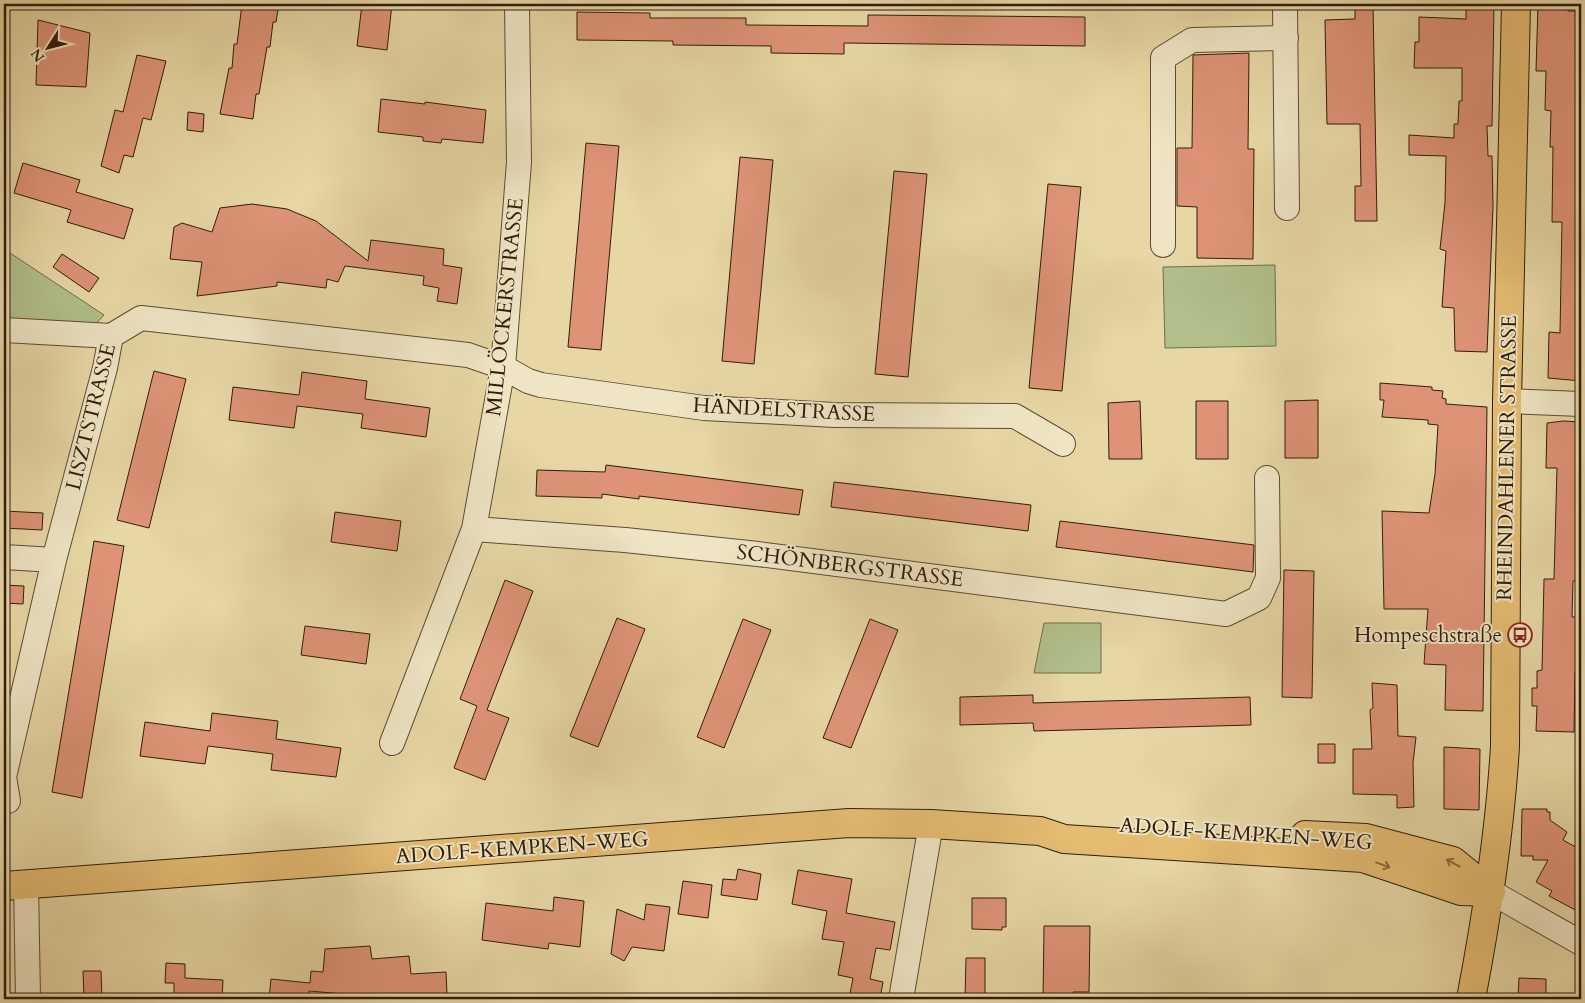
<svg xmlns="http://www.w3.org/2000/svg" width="1585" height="1003" viewBox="0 0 1585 1003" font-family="Cardo,serif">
  <rect width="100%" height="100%" fill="#e7d7a5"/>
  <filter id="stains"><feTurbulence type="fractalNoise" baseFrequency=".004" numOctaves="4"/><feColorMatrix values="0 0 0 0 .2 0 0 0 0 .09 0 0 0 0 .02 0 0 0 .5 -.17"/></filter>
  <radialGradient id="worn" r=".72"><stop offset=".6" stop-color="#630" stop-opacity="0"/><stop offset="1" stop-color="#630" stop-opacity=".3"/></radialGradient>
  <path fill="#b1bf8a" stroke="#706e4c" d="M 4,249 L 104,315 L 94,326 L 4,321 Z
    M 1275,265 L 1276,346 L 1165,348 L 1163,267 Z
    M 1044,623 L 1101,623 L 1101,673 L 1034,673 Z"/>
  <path fill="#de9377" stroke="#2f1d0d" d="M 242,4 L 279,4 L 276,22 L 273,22 L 270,47 L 267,47 L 259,94 L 256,94 L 253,119 L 220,114 L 229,68 L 232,68 L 234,44 L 237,44 Z
    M 362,4 L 392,4 L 387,50 L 357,46 Z
    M 1355,4 L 1373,4 L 1377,221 L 1355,221 L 1355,186 L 1361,186 L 1360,124 L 1327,124 L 1325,20 L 1355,19 Z
    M 1466,4 L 1494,4 L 1492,126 L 1487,126 L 1488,156 L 1492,156 L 1493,206 L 1487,352 L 1455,351 L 1454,308 L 1442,307 L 1446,251 L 1440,249 L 1445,203 L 1446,156 L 1409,155 L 1409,135 L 1454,138 L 1454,124 L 1458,124 L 1459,101 L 1462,101 L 1462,68 L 1414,68 L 1415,42 L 1419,42 L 1419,17 L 1466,19 Z
    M 1538,4 L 1568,4 L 1568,11 L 1580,11 L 1581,381 L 1548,378 L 1549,332 L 1560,333 L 1562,222 L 1552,222 L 1553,147 L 1550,147 L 1551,111 L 1545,110 L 1546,71 L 1536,71 Z
    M 577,12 L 650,13 L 650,18 L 746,18 L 746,25 L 868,26 L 868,15 L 1085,17 L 1085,46 L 844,43 L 844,54 L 771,53 L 771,46 L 673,45 L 673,41 L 577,40 Z
    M 38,20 L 90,33 L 86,87 L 36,85 Z
    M 1249,53 L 1248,149 L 1254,149 L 1253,259 L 1197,258 L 1197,207 L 1177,206 L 1177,148 L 1192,148 L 1193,55 Z
    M 137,55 L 166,61 L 151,120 L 143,118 L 133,157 L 124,155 L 119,173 L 101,166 L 115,110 L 123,112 Z
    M 381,99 L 425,104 L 425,102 L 486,110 L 483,143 L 442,139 L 441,143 L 423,141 L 423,137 L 378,132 Z
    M 188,112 L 204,114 L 203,132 L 187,130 Z
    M 586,143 L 619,146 L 601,350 L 568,347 Z
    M 740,157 L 773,160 L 754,364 L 722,361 Z
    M 23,163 L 80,180 L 76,192 L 133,209 L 124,239 L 67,222 L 71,210 L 14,193 Z
    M 894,171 L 927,174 L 908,377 L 875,374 Z
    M 1048,184 L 1081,187 L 1062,391 L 1029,388 Z
    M 252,204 L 287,209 L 316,221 L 368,261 L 371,240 L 444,249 L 443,265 L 462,268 L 457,304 L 437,301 L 439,288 L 423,285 L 424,276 L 345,266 L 338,282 L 327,279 L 326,288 L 277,282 L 277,286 L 197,296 L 202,262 L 170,259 L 174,227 L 182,223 L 212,232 L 220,208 Z
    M 62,254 L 99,278 L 89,292 L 53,267 Z
    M 154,371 L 186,379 L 149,528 L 117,520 Z
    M 302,372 L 367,381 L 365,399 L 430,408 L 426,437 L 361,428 L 363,414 L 297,406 L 294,428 L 229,420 L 233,387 L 299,395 Z
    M 1380,383 L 1432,387 L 1432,390 L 1443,391 L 1442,398 L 1446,399 L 1446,404 L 1487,407 L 1483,711 L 1445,710 L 1446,665 L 1424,664 L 1428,609 L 1384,609 L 1382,511 L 1429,513 L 1435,474 L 1438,425 L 1428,424 L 1428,420 L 1382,417 L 1384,400 L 1380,400 Z
    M 1318,400 L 1318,458 L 1285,458 L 1285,401 Z
    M 1140,401 L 1142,459 L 1109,459 L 1108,403 Z
    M 1196,401 L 1228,401 L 1228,459 L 1196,459 Z
    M 1563,421 L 1581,422 L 1581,581 L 1573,581 L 1572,617 L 1581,617 L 1581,672 L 1575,672 L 1574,732 L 1536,731 L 1537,706 L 1532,706 L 1532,688 L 1537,688 L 1537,671 L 1542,670 L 1544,579 L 1554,579 L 1557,468 L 1546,468 L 1547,423 Z
    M 606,465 L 803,490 L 799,515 L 639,496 L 639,499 L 602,494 L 602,498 L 536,496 L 537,470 L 605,472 Z
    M 834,482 L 1031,505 L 1028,531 L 831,507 Z
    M 4,511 L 43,513 L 42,530 L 4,528 Z
    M 335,512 L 401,521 L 397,551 L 331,542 Z
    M 1060,521 L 1254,545 L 1253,572 L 1056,547 Z
    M 94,541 L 124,546 L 82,798 L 52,792 Z
    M 1284,570 L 1314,571 L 1312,698 L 1282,697 Z
    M 505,580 L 533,591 L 487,710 L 509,718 L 485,780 L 454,768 L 477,706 L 460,699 Z
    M 4,585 L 24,586 L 23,604 L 4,603 Z
    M 617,618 L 645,629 L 598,747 L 570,736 Z
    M 743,619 L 771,630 L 724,748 L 697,737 Z
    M 870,619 L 898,630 L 851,748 L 823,738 Z
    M 305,626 L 370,634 L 366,664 L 301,655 Z
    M 1372,683 L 1397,685 L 1398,736 L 1416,737 L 1413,763 L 1414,807 L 1397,808 L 1397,795 L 1353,794 L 1353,749 L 1372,749 L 1370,710 L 1373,708 Z
    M 1033,695 L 1033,703 L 1250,697 L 1251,725 L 1034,731 L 1033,723 L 960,725 L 960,697 Z
    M 212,713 L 278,721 L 276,739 L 341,748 L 336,777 L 271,770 L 273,754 L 208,746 L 205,764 L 140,756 L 145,722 L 210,731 Z
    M 1318,744 L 1335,744 L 1335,763 L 1318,763 Z
    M 1444,747 L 1480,749 L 1479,810 L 1444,809 Z
    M 1522,809 L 1547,809 L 1547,812 L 1550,812 L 1550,820 L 1567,832 L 1563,840 L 1581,850 L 1581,913 L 1549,896 L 1552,891 L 1536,882 L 1548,860 L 1533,860 L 1533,856 L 1521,856 Z
    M 738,869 L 761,874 L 757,900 L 721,895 L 723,879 L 736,880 Z
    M 798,870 L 852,879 L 846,913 L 895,922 L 890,950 L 876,948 L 870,979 L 883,982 L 880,999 L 849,999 L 853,978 L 838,975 L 844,942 L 822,939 L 827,911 L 792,904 Z
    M 683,881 L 712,885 L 708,918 L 678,914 Z
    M 554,897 L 584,901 L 580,947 L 549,943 L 548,949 L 482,940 L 486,903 L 553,911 Z
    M 972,898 L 1006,898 L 1006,927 L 1002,927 L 1002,930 L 972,929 Z
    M 646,904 L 670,907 L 664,951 L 632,947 L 624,961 L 611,954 L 617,909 L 644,920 Z
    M 1044,926 L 1090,926 L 1089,992 L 1073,992 L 1073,999 L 1043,999 Z
    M 370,946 L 372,959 L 409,956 L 411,974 L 446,972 L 447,994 L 434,995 L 435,999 L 345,999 L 344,994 L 309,991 L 309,999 L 269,999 L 271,979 L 310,983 L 311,971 L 323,972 L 325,949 Z
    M 966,958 L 985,958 L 985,999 L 965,999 Z
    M 166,963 L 185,964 L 185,978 L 223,980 L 222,999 L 174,999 L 174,983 L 165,983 Z
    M 83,971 L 101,971 L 102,999 L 84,999 Z
    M 1519,978 L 1546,979 L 1546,999 L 1518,999 Z"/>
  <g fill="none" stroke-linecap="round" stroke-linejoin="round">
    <g stroke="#5d4c33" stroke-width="26">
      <path id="minor" d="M 1285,4 L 1287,208
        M 1163,245 L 1163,58 L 1192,40 L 1286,38
        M 4,330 L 111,336
        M 1507,401 L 1581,404
        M 474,529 L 625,540 L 758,554 L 1226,614 L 1259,598 L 1268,578 L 1267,478
        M 4,557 L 54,560
        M 392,743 L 474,529 L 503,367 L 519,162 L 517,4
        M 8,801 L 4,777 L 54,560 L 105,368 L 111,336 L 141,318 L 468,355 L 503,367 L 528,381 L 541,385 L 704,408 L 835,415 L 1015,416 L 1063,444
        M 26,884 L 28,999
        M 1491,892 L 1581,943
        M 901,999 L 931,824"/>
    </g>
    <g stroke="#2f1d0d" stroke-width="30">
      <path id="major" d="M 1305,835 L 1366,838 L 1453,861 L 1491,892
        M 4,886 L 849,823 L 931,824 L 1040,831 L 1064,839 L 1363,858 L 1461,891 L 1491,892
        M 1471,999 C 1487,915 1500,832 1505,746 L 1507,401 L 1516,4"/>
    </g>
    <use href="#minor" stroke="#efe5c4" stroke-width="24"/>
    <use href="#major" stroke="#e4bc72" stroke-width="28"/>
  </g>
  <defs><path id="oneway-shaft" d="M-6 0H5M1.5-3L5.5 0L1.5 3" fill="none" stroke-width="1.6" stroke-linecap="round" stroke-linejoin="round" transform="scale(1.25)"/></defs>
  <g stroke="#8a6c40">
    <use href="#oneway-shaft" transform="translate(1453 863) rotate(-151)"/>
    <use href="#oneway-shaft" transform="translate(1383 865) rotate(20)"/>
  </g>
  <defs>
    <g id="bus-ring" transform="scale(1.25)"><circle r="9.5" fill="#efe5c4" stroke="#8f2418" stroke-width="1.5"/><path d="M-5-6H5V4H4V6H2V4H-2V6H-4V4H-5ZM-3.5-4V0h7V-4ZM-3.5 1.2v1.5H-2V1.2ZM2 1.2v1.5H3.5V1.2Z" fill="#8f2418"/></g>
  </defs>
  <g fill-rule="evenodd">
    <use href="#bus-ring" x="1520" y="635"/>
  </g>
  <g text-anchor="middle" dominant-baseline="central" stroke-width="4" stroke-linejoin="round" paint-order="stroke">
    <g font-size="21" fill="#2f1d0d" stroke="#efe5c4">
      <text transform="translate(505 307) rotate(-84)">MILLÖCKERSTRASSE</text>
      <text transform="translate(784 410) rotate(3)">HÄNDELSTRASSE</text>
      <text transform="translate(91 417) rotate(-76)">LISZTSTRASSE</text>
      <text transform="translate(1507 458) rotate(-89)">RHEINDAHLENER STRASSE</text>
      <text transform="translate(850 566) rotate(7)">SCHÖNBERGSTRASSE</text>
      <text transform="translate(1246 834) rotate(4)">ADOLF-KEMPKEN-WEG</text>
      <text transform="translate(522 848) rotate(-4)">ADOLF-KEMPKEN-WEG</text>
    </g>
    <g font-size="21" fill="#2f1d0d" stroke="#efe5c4" text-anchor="end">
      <text x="1502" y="635">Hompeschstraße</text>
    </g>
  </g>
  <rect width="1585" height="1003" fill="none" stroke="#e7d7a5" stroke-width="20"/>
  <rect x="5" y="5" width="1575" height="993" fill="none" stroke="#2f1d0d" stroke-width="2.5"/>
  <rect x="10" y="10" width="1565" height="983" fill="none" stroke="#2f1d0d"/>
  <g transform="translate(48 48) rotate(234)" stroke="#efe5c4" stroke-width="4" paint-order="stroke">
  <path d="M0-4L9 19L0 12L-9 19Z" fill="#2f1d0d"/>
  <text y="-8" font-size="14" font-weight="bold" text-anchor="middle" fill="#2f1d0d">N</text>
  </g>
  <rect width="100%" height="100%" filter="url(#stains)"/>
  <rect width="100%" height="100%" fill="url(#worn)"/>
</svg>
